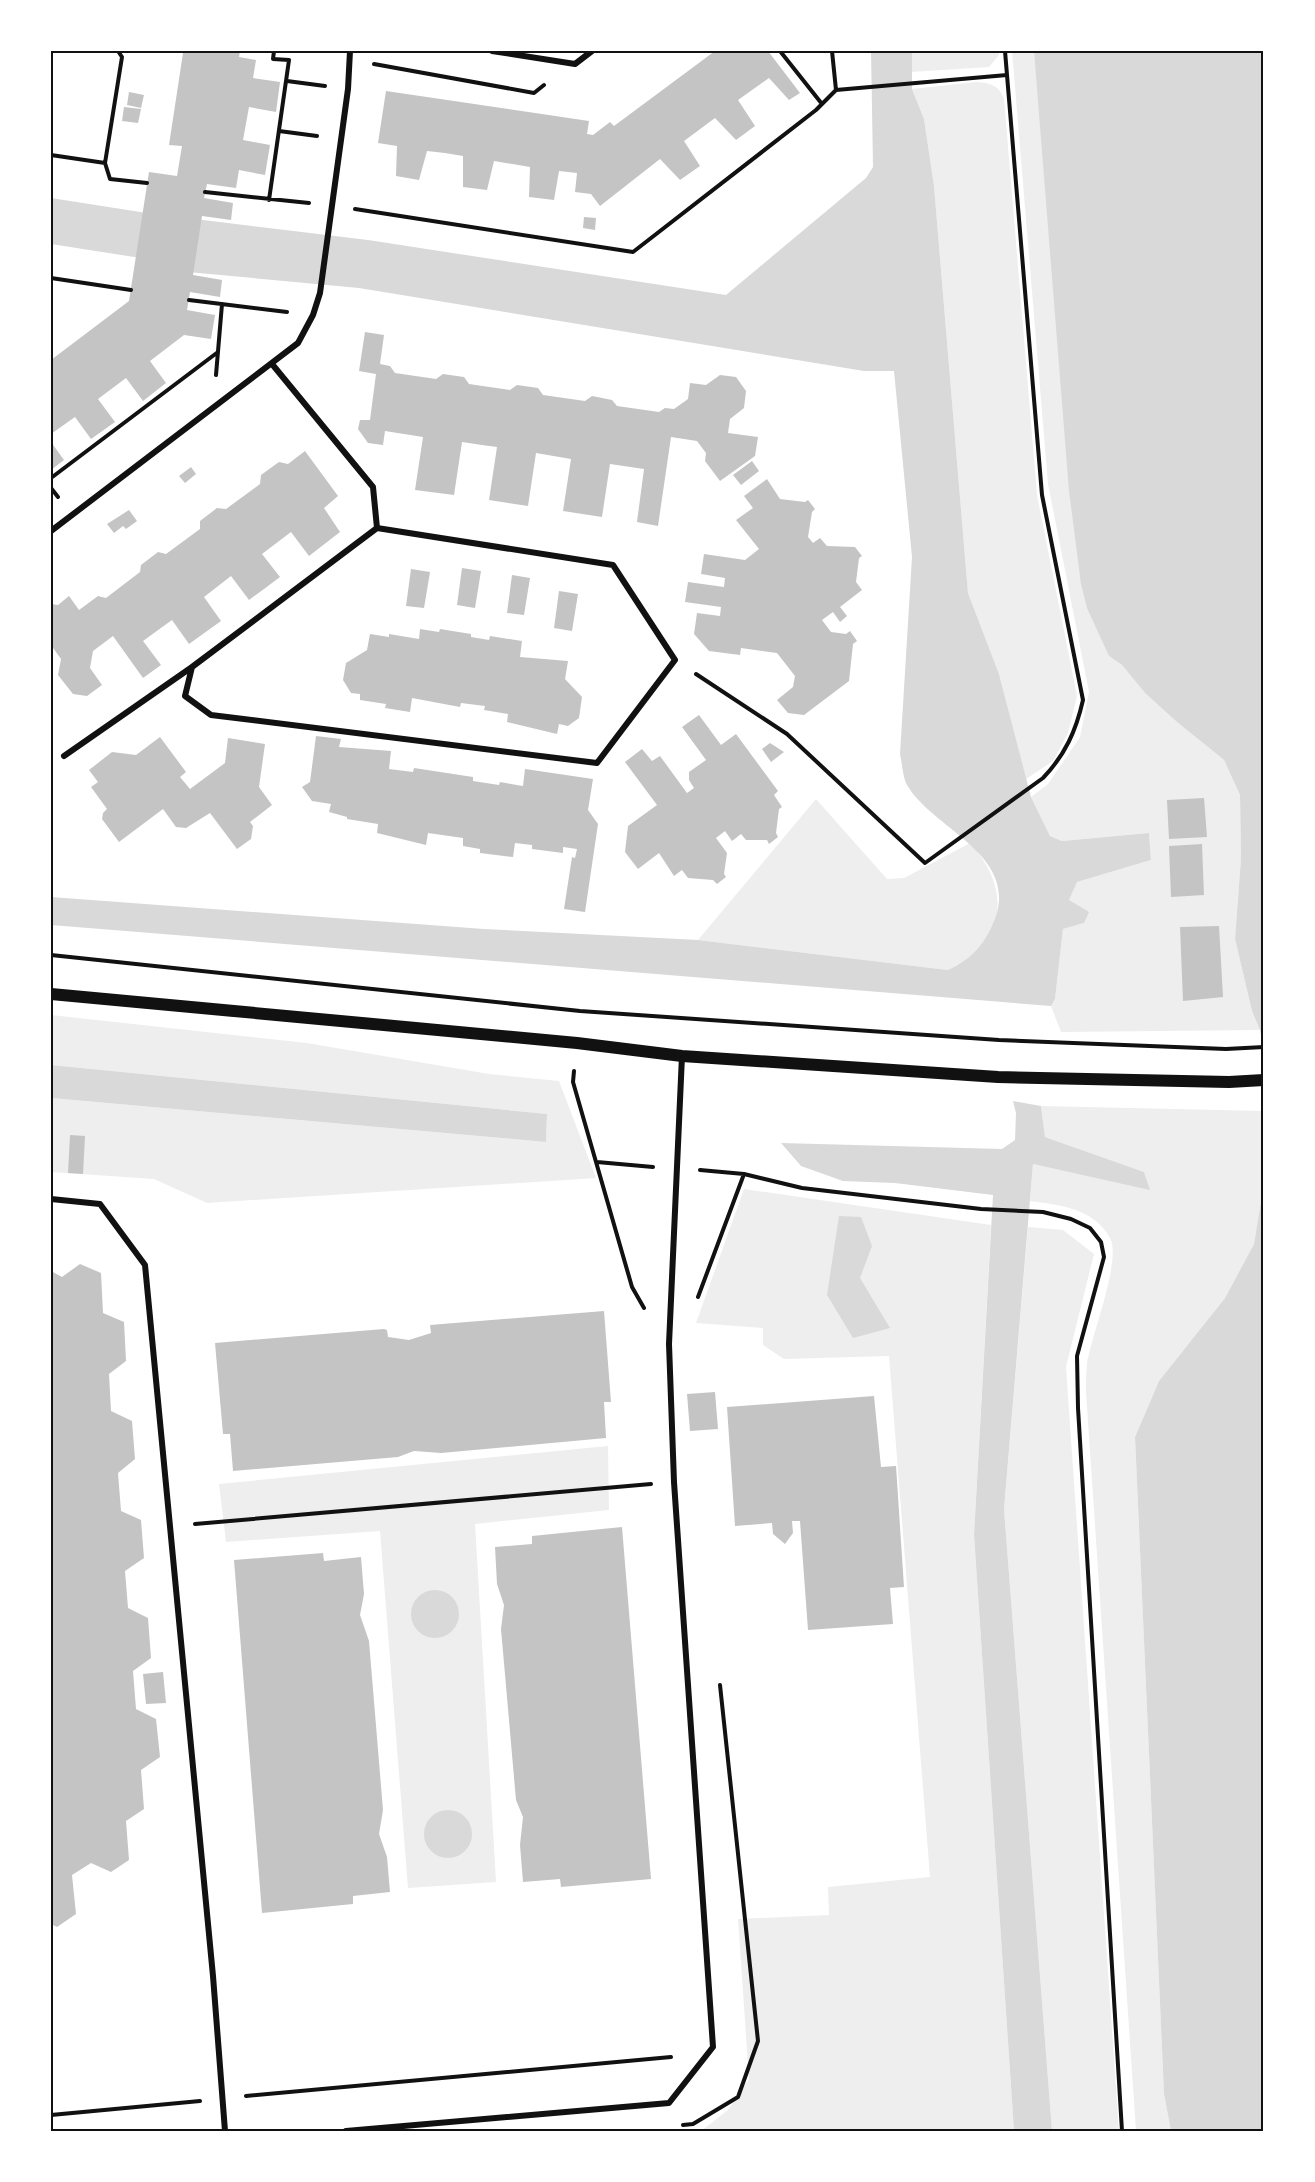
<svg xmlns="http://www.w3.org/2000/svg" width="1315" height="2182" viewBox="0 0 1315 2182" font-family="Barlow,sans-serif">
  <rect width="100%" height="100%" fill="#fff"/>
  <path fill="#eee" d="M 912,51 L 998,51 L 999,55 L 989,67 L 911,72 Z
    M 1012,51 L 1034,51 L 1040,114 L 1109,656 L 1122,665 L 1145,693 L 1177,722 L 1224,760 L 1240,795 L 1241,858 L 1235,939 L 1252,1011 L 1260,1030 L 1061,1032 L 1051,1006 L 1055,999 L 1063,929 L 1084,923 L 1069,900 L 1077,882 L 1151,860 L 1149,833 L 1062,841 L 1050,836 L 1031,797 L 1048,784 L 1080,737 L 1089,692 L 1048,484 Z
    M 976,82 C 990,83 999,85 1004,99 L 1037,495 L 1077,696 L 1068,733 L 1053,761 L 1026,779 L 999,674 L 968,593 L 934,186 L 924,119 L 912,89 Z
    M 816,799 L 887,879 L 904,878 L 970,843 C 1012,889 1007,942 948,970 L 698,940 Z
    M 51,1015 L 307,1043 L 489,1074 L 559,1081 L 596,1178 L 207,1203 L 154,1179 L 51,1172 L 51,1098 L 546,1142 L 547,1114 L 51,1065 Z
    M 1041,1106 L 1264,1111 L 1264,1183 L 1254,1244 L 1225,1298 L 1159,1381 L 1135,1437 L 1164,2094 L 1171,2131 L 1136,2131 L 1086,1392 C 1086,1383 1086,1373 1087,1364 C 1091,1336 1122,1260 1110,1238 C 1094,1208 1059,1205 1030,1201 L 1033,1164 L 1149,1189 L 1144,1172 L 1045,1137 Z
    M 744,1189 L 991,1225 L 974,1535 L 1014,2131 L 701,2131 L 728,2110 L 749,2079 L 738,1919 L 829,1915 L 828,1887 L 930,1877 L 889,1356 L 784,1359 L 763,1345 L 763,1328 L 696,1323 Z
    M 1028,1227 L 1063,1230 L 1094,1254 L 1066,1367 L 1119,2131 L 1052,2131 L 1004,1509 Z
    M 608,1446 L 609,1510 L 475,1524 L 496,1882 L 408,1888 L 380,1531 L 226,1542 L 219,1484 Z"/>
  <path fill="#d9d9d9" d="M 871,51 L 912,51 L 912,89 L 924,119 L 934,186 L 968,593 L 999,674 L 1031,797 L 1050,836 L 1062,841 L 1149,833 L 1151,860 L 1077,882 L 1069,900 L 1089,912 L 1084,923 L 1063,929 L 1055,999 L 1051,1006 L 51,925 L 51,897 L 484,929 L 698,940 L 948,970 C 969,960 982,948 992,926 C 1025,856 934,831 907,785 C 903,778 902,763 900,754 L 912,557 L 894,371 L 864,371 L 359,288 L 188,272 L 195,219 L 368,240 L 726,295 L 866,178 L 873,167 Z
    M 1034,51 L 1264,51 L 1264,1049 L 1260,1030 L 1252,1011 L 1235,939 L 1241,858 L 1240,795 L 1224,760 L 1177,722 L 1145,693 L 1122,665 L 1109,656 L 1087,608 L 1081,584 L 1069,491 Z
    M 51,198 L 153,214 L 147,259 L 51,244 Z
    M 51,1065 L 547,1114 L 546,1142 L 51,1098 Z
    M 1013,1101 L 1041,1106 L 1045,1137 L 1144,1172 L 1150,1190 L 1033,1164 L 1004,1509 L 1052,2131 L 1014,2131 L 974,1535 L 993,1195 L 895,1183 L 843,1181 L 801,1166 L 781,1143 L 1002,1149 L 1015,1140 L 1016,1113 Z
    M 1264,1183 L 1264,2131 L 1171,2131 L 1164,2094 L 1135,1437 L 1159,1381 L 1225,1298 L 1254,1244 Z
    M 839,1216 L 861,1217 L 872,1246 L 860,1278 L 890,1328 L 853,1338 L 827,1295 Z
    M411 1614a24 24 0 1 1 48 0a24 24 0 1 1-48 0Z
    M424 1834a24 24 0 1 1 48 0a24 24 0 1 1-48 0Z"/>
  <path fill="#c4c4c4" d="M 177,51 L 240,51 L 239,57 L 256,60 L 253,78 L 280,82 L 276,112 L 249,107 L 243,140 L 270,145 L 265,175 L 239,170 L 236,188 L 207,184 L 204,198 L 233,203 L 231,220 L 202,216 L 193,275 L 222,280 L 220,297 L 190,292 L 187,310 L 215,315 L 211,339 L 184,335 L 150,361 L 166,383 L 143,401 L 126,378 L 98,399 L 115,422 L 91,439 L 75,417 L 51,434 L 51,360 L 129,301 L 149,172 L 177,176 L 182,146 L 169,145 L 183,53 Z
    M 715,51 L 768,51 L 800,93 L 789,100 L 769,78 L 738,100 L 755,126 L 736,140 L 715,118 L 684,141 L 700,166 L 680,180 L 660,159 L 600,206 L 591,194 L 575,192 L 577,173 L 559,171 L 554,200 L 529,197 L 530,167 L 494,161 L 487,190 L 463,187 L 463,156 L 445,153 L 427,151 L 419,180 L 396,176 L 397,146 L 378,143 L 386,91 L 589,121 L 587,134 L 593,135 L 610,122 L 614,126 Z
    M 129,92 L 144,95 L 141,108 L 127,105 Z
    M 124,107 L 141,109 L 138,123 L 122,121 Z
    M 584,217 L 596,218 L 595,230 L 583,228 Z
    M 365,332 L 384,335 L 380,364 L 390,366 L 395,373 L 436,379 L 443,374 L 464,377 L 469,384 L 510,390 L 517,385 L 538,388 L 543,395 L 585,401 L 592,396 L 612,400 L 617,406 L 659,412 L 665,408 L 674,409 L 688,399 L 690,383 L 706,385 L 720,375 L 736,377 L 746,391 L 744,408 L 730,419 L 728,433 L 758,437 L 755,456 L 720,481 L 705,461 L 706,453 L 697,441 L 671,437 L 658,526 L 637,522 L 644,469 L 610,464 L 602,517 L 563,511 L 571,459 L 536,453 L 528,506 L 489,500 L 497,447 L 482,445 L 462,442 L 454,495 L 415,490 L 423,437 L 385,431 L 383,445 L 368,443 L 358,429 L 360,420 L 370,420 L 376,374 L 359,371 Z
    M 51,442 L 64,460 L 51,470 Z
    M 305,451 L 338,496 L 324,508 L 340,532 L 309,556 L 291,532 L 262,554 L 280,577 L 264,589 L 249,600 L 231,576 L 204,597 L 221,621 L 189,644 L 172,620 L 143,641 L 161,665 L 143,678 L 113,636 L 93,651 L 90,668 L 102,685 L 87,696 L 73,694 L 58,675 L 61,659 L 51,645 L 51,604 L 58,605 L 69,596 L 79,610 L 98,596 L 106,598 L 140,572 L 141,565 L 158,552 L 166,554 L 200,529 L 200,521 L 217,508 L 226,509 L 260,484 L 261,475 L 279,462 L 288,464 Z
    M 752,461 L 759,471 L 741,485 L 733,475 Z
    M 191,467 L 196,474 L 185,483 L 179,476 Z
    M 767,479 L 780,499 L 805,502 L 808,500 L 815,509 L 812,512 L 808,537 L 813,543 L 820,538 L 827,546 L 855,547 L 862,556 L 859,558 L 856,582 L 862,590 L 840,607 L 847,616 L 840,622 L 833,612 L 822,620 L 831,632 L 846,634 L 850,631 L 857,641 L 853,644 L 849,681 L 804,715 L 788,713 L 777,700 L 793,687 L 795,676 L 777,653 L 741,648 L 740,655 L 709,651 L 694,634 L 697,613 L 720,616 L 721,607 L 685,602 L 688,582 L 724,587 L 725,578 L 701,574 L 704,554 L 745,560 L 759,549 L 736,520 L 753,508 L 744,496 Z
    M 129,510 L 137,521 L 126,529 L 123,526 L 114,533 L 107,524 Z
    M 462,568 L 481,571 L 475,608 L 457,605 Z
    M 411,569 L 430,572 L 424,608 L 406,606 Z
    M 512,575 L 530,578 L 524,615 L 507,613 Z
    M 559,591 L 578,594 L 572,631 L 554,628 Z
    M 420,629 L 439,632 L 440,629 L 471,634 L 471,637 L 489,640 L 490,636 L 522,641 L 520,657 L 568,661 L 565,679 L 582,697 L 579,718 L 568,726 L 559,724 L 557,734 L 507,722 L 508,714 L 484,710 L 485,706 L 461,703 L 460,707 L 412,698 L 410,712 L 385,708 L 386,704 L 360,700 L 360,694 L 351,693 L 343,680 L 346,663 L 367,650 L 370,634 L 389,637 L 389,634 L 419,639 Z
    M 699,715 L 721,745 L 736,734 L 778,791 L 774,795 L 782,807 L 779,809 L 776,833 L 778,837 L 769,844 L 767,840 L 746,840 L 741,834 L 732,841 L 725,831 L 716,838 L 727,853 L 724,874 L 726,877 L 717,884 L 713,880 L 688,878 L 682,870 L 674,876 L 659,853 L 638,869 L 625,852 L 628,826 L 657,805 L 625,762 L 642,749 L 652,761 L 660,756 L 687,793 L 694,788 L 689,780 L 689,772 L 706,760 L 682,727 Z
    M 316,736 L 341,739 L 339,747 L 391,751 L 389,769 L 413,772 L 414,768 L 473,777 L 473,781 L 499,785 L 500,782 L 523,786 L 525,769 L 593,779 L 588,810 L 598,824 L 585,912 L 564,909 L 572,857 L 575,858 L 577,849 L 563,847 L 563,853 L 532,849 L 532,845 L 515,843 L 513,857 L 480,853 L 480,849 L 463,846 L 463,838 L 428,833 L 426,845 L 377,833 L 378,824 L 347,819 L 347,817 L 329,812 L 331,804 L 312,801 L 302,787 L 310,782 Z
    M 160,737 L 186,772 L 180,777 L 190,789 L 225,763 L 228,738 L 265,744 L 259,787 L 272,805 L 250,822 L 253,826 L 251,839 L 237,849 L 210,813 L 186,828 L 176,827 L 163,809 L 119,842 L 102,819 L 103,813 L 107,809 L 91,787 L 98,782 L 89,770 L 112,752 L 136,755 Z
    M 770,743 L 784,752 L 771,762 L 762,749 Z
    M 1204,798 L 1207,837 L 1169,839 L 1167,800 Z
    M 1202,844 L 1204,895 L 1171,897 L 1169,846 Z
    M 1219,926 L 1223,997 L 1183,1001 L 1180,927 Z
    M 70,1135 L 85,1136 L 83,1174 L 68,1173 Z
    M 80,1264 L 101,1273 L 103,1313 L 124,1322 L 126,1361 L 109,1374 L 111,1411 L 132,1421 L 135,1459 L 118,1473 L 121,1511 L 141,1520 L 144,1558 L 125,1571 L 128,1608 L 148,1618 L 151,1658 L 133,1671 L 136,1709 L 156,1719 L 160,1757 L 141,1770 L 144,1809 L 126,1821 L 129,1860 L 111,1872 L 91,1863 L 72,1875 L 76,1914 L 57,1927 L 51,1924 L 51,1271 L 62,1277 Z
    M 604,1311 L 611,1402 L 604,1402 L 606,1438 L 441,1453 L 414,1451 L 398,1457 L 233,1471 L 230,1434 L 223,1434 L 215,1343 L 384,1329 L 387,1330 L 388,1337 L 409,1340 L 431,1333 L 430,1325 Z
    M 715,1392 L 718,1429 L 690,1431 L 687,1394 Z
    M 874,1396 L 881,1467 L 896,1466 L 904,1587 L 890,1588 L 893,1624 L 808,1630 L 800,1521 L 792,1521 L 793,1533 L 785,1544 L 773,1534 L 772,1523 L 735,1526 L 727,1407 Z
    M 622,1527 L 651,1879 L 561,1887 L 560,1879 L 523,1882 L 520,1845 L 523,1817 L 516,1800 L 501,1629 L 504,1605 L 497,1584 L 495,1547 L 532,1544 L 532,1536 Z
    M 323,1553 L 324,1561 L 361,1557 L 364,1594 L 360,1615 L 369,1641 L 383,1810 L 379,1834 L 387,1857 L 390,1892 L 353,1896 L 353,1904 L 262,1913 L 234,1560 Z
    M 163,1672 L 166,1703 L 146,1704 L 143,1674 Z"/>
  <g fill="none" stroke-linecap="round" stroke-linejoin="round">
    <path stroke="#111" stroke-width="4" d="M 780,51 L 822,104
      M 832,51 L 836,90
      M 374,64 L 534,93 L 544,85
      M 287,81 L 325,86
      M 279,131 L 317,136
      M 51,155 L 105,163 L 110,179 L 147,183
      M 105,163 L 122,57 L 118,51
      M 205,192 L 309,203
      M 269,200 L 289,60 L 273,59 L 274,51
      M 355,209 L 633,252 L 816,110 L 836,90 L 1007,75
      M 51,278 L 131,290
      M 189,300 L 287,312
      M 216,375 L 222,304
      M 51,478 L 218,352
      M 51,488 L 58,497
      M 696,674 L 787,734 L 925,863 L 1043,778 C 1065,755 1076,731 1083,700 L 1042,495 L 1005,51
      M 51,955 L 580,1011 L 999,1040 L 1226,1049 L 1264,1047
      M 574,1071 L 573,1082 L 632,1287 L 644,1308
      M 597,1162 L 653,1167
      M 700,1170 L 744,1174 L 802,1188 L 981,1209 L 1043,1212 L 1071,1219 L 1090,1228 L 1101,1242 L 1104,1257 L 1077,1356 L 1078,1408 L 1122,2131
      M 698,1297 L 744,1174
      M 195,1524 L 651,1484
      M 246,2096 L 671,2057
      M 51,2115 L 200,2101
      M 683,2125 L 693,2124 L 738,2097 L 758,2041 L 720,1685"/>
    <path stroke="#111" stroke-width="6" d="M 492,51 L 575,64 L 592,51
      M 272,364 L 373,487 L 377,528
      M 377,528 L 613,565 L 675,660 L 597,763 L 211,715 L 185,696 L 192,667 Z
      M 51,531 L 298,343 L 313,315 L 320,293 L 348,89 L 350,51
      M 64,756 L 192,667
      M 51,1199 L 100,1204 L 145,1265 L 213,1976 L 225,2131
      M 346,2131 L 669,2103 L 713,2047 L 674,1482 L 669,1344 L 682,1056"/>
    <path stroke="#111" stroke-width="12" d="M 51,994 L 577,1043 L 682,1056 L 998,1077 L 1229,1082 L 1264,1080"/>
  </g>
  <rect width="1315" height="2182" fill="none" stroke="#ffffff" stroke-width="105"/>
  <rect x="52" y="52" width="1210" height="2078" fill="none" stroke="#111" stroke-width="2"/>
</svg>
